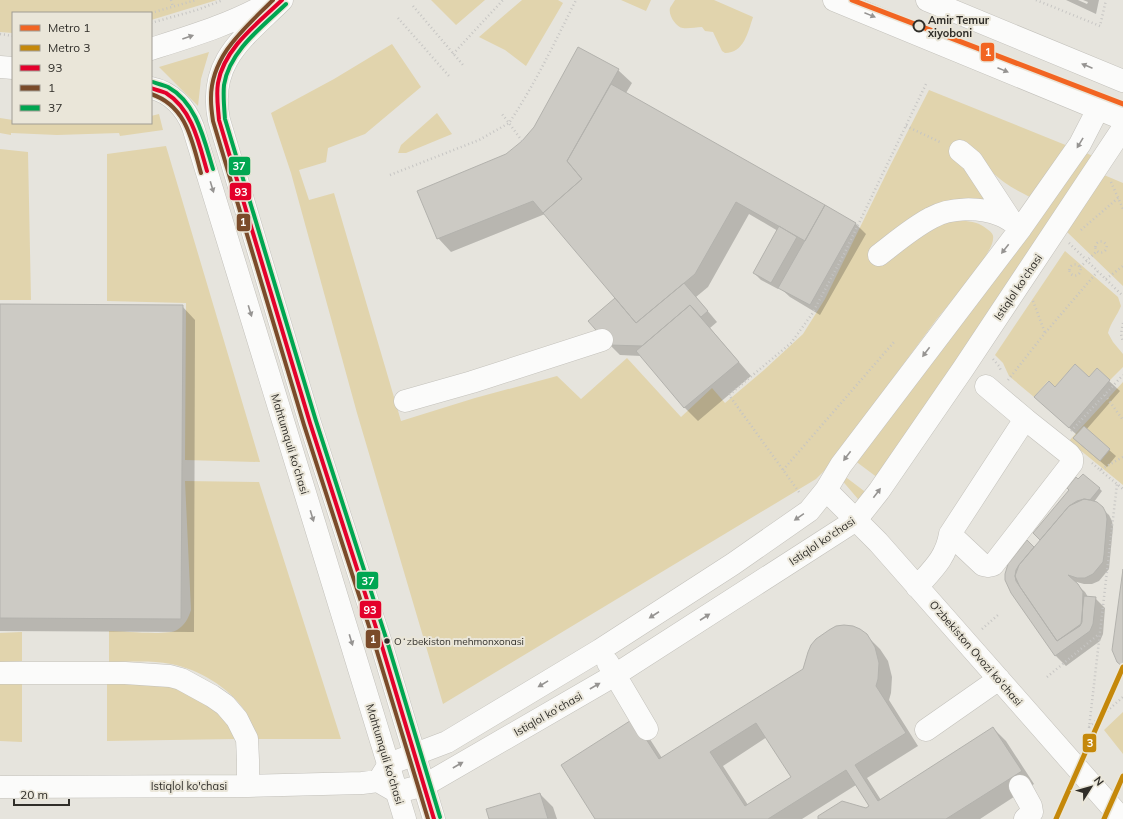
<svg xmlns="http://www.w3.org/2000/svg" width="1123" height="819" viewBox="0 0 1123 819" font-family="Mulish,sans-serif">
  <rect width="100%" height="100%" fill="#e6e4dd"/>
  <path fill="#e1d4ad" d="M 0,0 L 217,0 L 151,20 L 151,13 L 13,13 L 13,33 L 0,32 Z
    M 431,0 L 485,0 L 456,25 Z
    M 522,0 L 558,0 L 563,3 L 526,66 L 505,50 L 479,37 Z
    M 621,0 L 651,0 L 646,11 Z
    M 675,0 L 714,0 L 753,17 C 748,32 744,53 725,53 L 722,51 L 713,32 L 705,31 L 702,27 C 696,27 688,29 683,28 C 676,27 668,15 670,8 C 671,6 673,3 675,0 Z
    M 392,44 L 421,87 L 365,134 L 328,148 L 326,162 L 299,170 L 309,200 L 334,193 L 401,421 L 475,398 L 557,376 L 581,399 L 627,358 L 681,417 L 712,388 L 725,403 L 764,370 L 803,334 L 825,299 L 890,166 L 929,90 L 1068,146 L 1032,198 C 1016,190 1004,184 991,171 L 990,203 L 936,225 C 953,221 973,217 987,229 C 991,232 994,234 993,239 C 993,254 947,306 936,320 C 899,370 861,421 824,471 L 816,479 L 443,704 L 357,413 L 291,173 L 271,113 L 334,79 Z
    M 209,52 L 201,79 L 198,106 L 159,67 Z
    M 437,113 L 452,134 L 406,153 L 398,153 L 401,145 Z
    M 159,114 L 163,130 L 120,136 L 119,133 L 57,135 L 11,133 L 11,135 L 0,133 L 0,118 L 13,120 L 13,123 L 151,123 L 151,116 Z
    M 166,146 L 260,462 L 185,460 L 186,303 L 107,301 L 107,154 Z
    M 0,149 L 28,152 L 31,300 L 0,300 Z
    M 1084,152 L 1095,157 L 878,478 L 854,460 Z
    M 1104,175 L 1123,183 L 1123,286 L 1066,231 Z
    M 1065,251 L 1118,297 L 1121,306 C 1117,316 1111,322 1108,333 L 1113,342 L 1123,354 L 1123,367 L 1110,380 L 1097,368 L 1089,377 L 1075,364 L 1055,387 L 1048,381 L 1034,397 L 1009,376 L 1003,363 L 995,355 Z
    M 1123,382 L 1123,485 L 1069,441 Z
    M 843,475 L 868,494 L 866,497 L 858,499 L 840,478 Z
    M 185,481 L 259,482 L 341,739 L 256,739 C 253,730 250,720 245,711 C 229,687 198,669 171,664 C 151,660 129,662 109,662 L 109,631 C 124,631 167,636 177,630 C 185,625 188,619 191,610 Z
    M 22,632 L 22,661 L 0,662 L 0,633 Z
    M 107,680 L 160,681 L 203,697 L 233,729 L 234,739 L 107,741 Z
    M 0,681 L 22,681 L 22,742 L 0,741 Z
    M 1123,712 L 1123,754 L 1104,730 Z"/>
  <path fill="#0003" fill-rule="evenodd" d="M 1066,0 L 1078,0 L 1087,4 L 1088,2 L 1083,0 L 1099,0 L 1096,14 Z
    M 618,70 L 632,83 L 626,93 L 856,224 L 866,234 L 820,315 L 790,297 L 779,287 L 778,289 L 761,280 L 754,273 L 778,231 L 749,214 L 708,287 L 696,297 L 717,322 L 710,328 L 751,376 L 698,421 L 685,408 L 641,356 L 620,355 L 610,345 L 619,302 L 545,214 L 451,252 L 438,238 L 506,155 Z
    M 0,305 L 182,306 L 195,320 L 194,632 L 0,631 Z
    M 1097,370 L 1120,391 L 1086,430 L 1116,456 L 1107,467 L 1081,445 L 1077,435 L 1035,397 L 1055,388 L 1089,378 Z
    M 1099,488 L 1102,491 L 1094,502 L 1109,515 L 1112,521 L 1113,527 L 1109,569 L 1099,581 L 1092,584 L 1084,584 L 1073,581 L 1085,592 L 1088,597 L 1095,598 L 1105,608 L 1103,634 L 1100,641 L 1066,666 L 1056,656 L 1012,592 L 1006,580 L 1027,542 L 1035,548 L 1041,540 L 1037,536 L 1070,491 Z
    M 866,635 L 880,649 L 888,661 L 892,677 L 891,693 L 889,700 L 918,746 L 867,778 L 881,800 L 993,728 L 1006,741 L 1034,784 L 980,819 L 819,819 L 866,809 L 870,807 L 856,785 L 802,819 L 596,819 L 646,733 L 662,758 ZM 767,737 L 792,777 L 748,805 L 723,766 Z
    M 540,794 L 553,807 L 557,819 L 490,819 Z"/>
  <path fill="#cccac4" stroke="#b3b2ad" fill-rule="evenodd" d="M 578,47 L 619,69 L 567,161 L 582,179 L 543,213 L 533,201 L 437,239 L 417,191 L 506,154 L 522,141 L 534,127 Z
    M 611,84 L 825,205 L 805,241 L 736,202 L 695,274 L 636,323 L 543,213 L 582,179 L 567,161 Z
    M 825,205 L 856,223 L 810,305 L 778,288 Z
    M 779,226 L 797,237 L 771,283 L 753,273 Z
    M 684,283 L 708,311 L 701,317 L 690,305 L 642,346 L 609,345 L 588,321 L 615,298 L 636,323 Z
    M 0,304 L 183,305 L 181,619 L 0,618 Z
    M 690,305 L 739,362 L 684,408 L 636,351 Z
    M 1075,364 L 1089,377 L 1097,368 L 1110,380 L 1069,428 L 1034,397 L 1049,381 L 1055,387 Z
    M 1084,426 L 1110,449 L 1100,461 L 1073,438 Z
    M 1083,474 L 1100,488 L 1090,500 L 1084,499 L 1077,501 L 1069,506 L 1040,540 L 1033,533 L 1069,490 L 1067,488 L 1076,477 L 1078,479 Z
    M 1084,499 L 1090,500 L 1097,502 L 1103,507 L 1106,513 L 1107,519 L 1104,555 L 1103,562 L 1093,574 L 1085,578 L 1077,578 L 1068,575 L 1078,584 L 1083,592 L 1082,622 L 1080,626 L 1057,641 L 1020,587 L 1015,576 L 1016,570 L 1019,565 L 1069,506 Z
    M 1027,540 L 1034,547 L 1019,565 L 1015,576 L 1016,581 L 1057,641 L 1081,624 L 1084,596 L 1096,597 L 1093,624 L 1090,631 L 1055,656 L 1011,593 L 1005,580 L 1005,574 L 1008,564 Z
    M 1123,569 L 1123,667 L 1117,662 L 1112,650 Z
    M 844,625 L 853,626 L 860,629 L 867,634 L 875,647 L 879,663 L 878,679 L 876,686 L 906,733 L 855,765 L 878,801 L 993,727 L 1022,771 L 946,819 L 818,819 L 818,816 L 842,801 L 866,808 L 869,806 L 846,770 L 768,819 L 595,819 L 561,765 L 633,719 L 659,759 L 803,669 L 808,652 L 811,645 L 816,639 L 829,630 L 836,626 ZM 756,723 L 791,777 L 745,806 L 710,752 Z
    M 540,793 L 548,819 L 489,819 L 486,809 Z"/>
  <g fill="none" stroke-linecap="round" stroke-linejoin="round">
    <g stroke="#c3c1bb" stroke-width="23">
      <path id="minor" d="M 960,151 L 972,161 L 1012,222
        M 879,255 C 896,242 912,228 931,218 C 950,207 980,207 1000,215 C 1008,218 1014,223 1021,228
        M 405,401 L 472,382 L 602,340
        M 826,490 L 878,542 L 1122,819
        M 950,534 L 1025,419
        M 917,587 C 933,569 946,558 950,534 L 983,565 L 988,566 L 993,565 L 1072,463 L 1072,458 L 1069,454 L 1025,419 L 986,386
        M 608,663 L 647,729
        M 0,673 L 125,673 L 170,676 L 181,679 L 212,696 L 225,705 L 237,719 L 247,739 L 248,760 L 248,786
        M 926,730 L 999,679
        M 379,780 L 389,764 L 447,742 L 600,650 L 733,564 L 809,511 L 826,490 L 841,465 L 1021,228 L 1080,144 L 1098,109
        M 1020,786 L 1031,806 L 1032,812 L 1025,819
        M 0,787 L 248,786 L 362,783 L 378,781 L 397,792 L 425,785 L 615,675 L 856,520 L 879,491 L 963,369 L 1123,128"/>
    </g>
    <g stroke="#c3c1bb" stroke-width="23">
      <path id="major" d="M 282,0 C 245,37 207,61 219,120 L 310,423 L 381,643 L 434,819
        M 834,0 L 1123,119
        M 927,0 L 1123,81
        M 151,49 C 192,36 235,23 272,1
        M 0,67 L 13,68
        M 151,88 C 171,92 186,108 193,127 L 405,819"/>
    </g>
    <path stroke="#c6c5c3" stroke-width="2.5" stroke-dasharray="1 3" stroke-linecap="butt" d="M 171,0 L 173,7
      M 1036,0 L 1100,26 L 1106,0
      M 413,6 L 463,65
      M 151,13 L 196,0
      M 398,18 L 449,76
      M 151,23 L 197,10 L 223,0
      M 0,34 L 13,36
      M 453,54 L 503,0
      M 906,126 L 942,143
      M 522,141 L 509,123 C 535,84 555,42 576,0
      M 390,175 L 479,140 L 509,123 L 502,114
      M 1111,182 L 1123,209
      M 1081,230 L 1118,198
      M1095.5 247a5.5 5.5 0 1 1 11 0a5.5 5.5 0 1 1-11 0Z
      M 1069,243 L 1123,296
      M1069.5 270a5.5 5.5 0 1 1 11 0a5.5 5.5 0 1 1-11 0Z
      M 1080,267 L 1097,251
      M 1106,279 L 1123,266
      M 1033,301 L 1045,333
      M 1123,323 L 1121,334 L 1123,342
      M 993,359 L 999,366 L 1001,371
      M 1008,380 L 1045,333 L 1098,271
      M 1105,395 L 1123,420
      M 1071,431 L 1123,375
      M 1092,463 L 1100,470 L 1123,457
      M 783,470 L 894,342
      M 1100,470 L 1123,489
      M 799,492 L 729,395 L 791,343 L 812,314 L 844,254 L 927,82
      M 982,629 L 998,615
      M 1047,677 L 1099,634
      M 1089,727 L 1123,697
      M 1089,728 L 1117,484"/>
    <use href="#minor" stroke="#fbfbfa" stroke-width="22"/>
    <use href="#major" stroke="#fbfbfa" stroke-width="22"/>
    <g stroke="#eae6d9" stroke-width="7">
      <path id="bus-1" d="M 282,0 C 258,23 224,48 218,83 C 216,95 218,107 219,120 L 310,423 L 381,643 L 434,819
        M 151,88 C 156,90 161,91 166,93 C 192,109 199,143 207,171"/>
    </g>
    <g stroke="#eae6d9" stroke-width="7">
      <path id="bus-2" d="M 273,0 C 245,28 210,56 211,100 C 211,107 212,114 213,121 L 304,425 L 375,645 L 428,819
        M 151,94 C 187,106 192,141 201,173"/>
    </g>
    <g stroke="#eae6d9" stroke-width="7">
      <path id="bus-3" d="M 286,4 C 263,26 229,51 224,85 C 223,96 224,107 225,119 L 316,421 L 387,641 L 440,817
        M 153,82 C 158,84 163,85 168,87 C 197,103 204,140 213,169"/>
    </g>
    <use href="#bus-1" stroke="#e4002b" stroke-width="4"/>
    <use href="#bus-2" stroke="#7a4b2a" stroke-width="4"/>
    <use href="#bus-3" stroke="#00a651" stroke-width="4"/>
    <g stroke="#eae6d9" stroke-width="8">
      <path id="metro-1" d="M 852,0 L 1123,104"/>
    </g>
    <g stroke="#eae6d9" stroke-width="8">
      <path id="metro-2" d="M 1056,819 L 1123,667
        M 1104,819 L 1123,776"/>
    </g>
    <use href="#metro-1" stroke="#f26522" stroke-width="5"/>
    <use href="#metro-2" stroke="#c5880a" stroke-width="5"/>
  </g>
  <defs><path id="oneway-solid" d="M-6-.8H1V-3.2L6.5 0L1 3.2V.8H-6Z"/></defs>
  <g fill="#969492">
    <use href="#oneway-solid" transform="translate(870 15) rotate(22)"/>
    <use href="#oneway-solid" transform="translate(188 37) rotate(-19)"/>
    <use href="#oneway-solid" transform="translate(1087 66) rotate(-157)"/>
    <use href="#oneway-solid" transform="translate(1003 70) rotate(22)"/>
    <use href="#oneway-solid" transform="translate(1080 143) rotate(121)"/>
    <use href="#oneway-solid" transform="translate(212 187) rotate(73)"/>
    <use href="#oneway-solid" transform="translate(1005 249) rotate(128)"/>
    <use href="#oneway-solid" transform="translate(250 311) rotate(73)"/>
    <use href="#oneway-solid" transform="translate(926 352) rotate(127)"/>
    <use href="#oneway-solid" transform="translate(847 456) rotate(127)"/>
    <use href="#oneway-solid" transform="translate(877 493) rotate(-53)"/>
    <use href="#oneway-solid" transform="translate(312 516) rotate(73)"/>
    <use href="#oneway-solid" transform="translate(799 517) rotate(145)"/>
    <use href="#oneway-solid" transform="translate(654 615) rotate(147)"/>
    <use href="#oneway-solid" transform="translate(705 617) rotate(-33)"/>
    <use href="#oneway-solid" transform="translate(351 640) rotate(73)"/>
    <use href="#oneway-solid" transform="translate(543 684) rotate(149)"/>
    <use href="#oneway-solid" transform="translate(595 686) rotate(-30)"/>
    <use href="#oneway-solid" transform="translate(458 765) rotate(-30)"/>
  </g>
  <circle fill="#eae6d9" stroke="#302e29" stroke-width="2" cx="919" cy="26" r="5.5"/>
  <circle fill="#302e29" stroke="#eae6d9" stroke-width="1.5" cx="387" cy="641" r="3.5"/>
  <g text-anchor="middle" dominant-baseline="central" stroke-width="4" stroke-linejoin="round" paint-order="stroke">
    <g font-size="10" fill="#302e29" stroke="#eae6d9" text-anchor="start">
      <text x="394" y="641">Oʻzbekiston mehmonxonasi</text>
    </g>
    <g font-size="11" font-weight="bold" fill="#302e29" stroke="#eae6d9" text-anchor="start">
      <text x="928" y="20">Amir Temur<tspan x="928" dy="13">xiyoboni</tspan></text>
    </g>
    <g font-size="11" fill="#302e29" stroke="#eae6d9">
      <text transform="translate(1018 287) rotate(-56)">Istiqlol ko'chasi</text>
      <text transform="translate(290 444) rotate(73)">Mahtumquli ko'chasi</text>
      <text transform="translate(822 541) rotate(-34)">Istiqlol ko'chasi</text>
      <text transform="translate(976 653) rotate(49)">O'zbekiston Ovozi ko'chasi</text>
      <text transform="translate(548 714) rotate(-30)">Istiqlol ko'chasi</text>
      <text transform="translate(385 754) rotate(73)">Mahtumquli ko'chasi</text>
      <text x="189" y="786">Istiqlol ko'chasi</text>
    </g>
  </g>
  <g stroke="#eae6d9" stroke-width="1.5">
    <rect x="980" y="42" width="15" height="20" rx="4" fill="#f26522"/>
    <rect x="228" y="156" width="23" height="20" rx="4" fill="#00a651"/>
    <rect x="229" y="182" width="23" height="19" rx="4" fill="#e4002b"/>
    <rect x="236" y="213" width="15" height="19" rx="4" fill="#7a4b2a"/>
    <rect x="356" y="571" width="23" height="19" rx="4" fill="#00a651"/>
    <rect x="359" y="600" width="23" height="19" rx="4" fill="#e4002b"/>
    <rect x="365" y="629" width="16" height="20" rx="4" fill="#7a4b2a"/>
    <rect x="1082" y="733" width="15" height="20" rx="4" fill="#c5880a"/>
  </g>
  <g font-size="11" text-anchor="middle" font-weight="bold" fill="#fff">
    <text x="988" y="56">1</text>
    <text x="239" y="170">37</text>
    <text x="241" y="196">93</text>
    <text x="243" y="226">1</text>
    <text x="368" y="585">37</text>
    <text x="370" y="614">93</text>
    <text x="373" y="643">1</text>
    <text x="1090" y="747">3</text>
  </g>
  <rect x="12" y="12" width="140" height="112" fill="#eae6d9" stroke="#a09c93"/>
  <rect x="20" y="25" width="20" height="6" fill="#f26522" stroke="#a09c93"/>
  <text x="48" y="32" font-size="12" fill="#302e29">Metro 1</text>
  <rect x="20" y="45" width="20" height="6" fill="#c5880a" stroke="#a09c93"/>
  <text x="48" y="52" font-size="12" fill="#302e29">Metro 3</text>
  <rect x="20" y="65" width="20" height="6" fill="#e4002b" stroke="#a09c93"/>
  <text x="48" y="72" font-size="12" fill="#302e29">93</text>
  <rect x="20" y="85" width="20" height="6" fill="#7a4b2a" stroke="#a09c93"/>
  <text x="48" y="92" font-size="12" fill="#302e29">1</text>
  <rect x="20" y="105" width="20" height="6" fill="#00a651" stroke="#a09c93"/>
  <text x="48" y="112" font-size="12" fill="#302e29">37</text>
  <g transform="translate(1091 787) rotate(53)" stroke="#eae6d9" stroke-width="3" paint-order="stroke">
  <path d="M0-3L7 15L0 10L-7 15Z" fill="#302e29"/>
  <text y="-6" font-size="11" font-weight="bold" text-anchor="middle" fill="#302e29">N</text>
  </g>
  <path d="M14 799v6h55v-6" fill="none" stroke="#302e29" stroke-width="2"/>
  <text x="20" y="799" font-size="12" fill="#302e29" stroke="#eae6d9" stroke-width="3" paint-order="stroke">20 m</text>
</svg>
